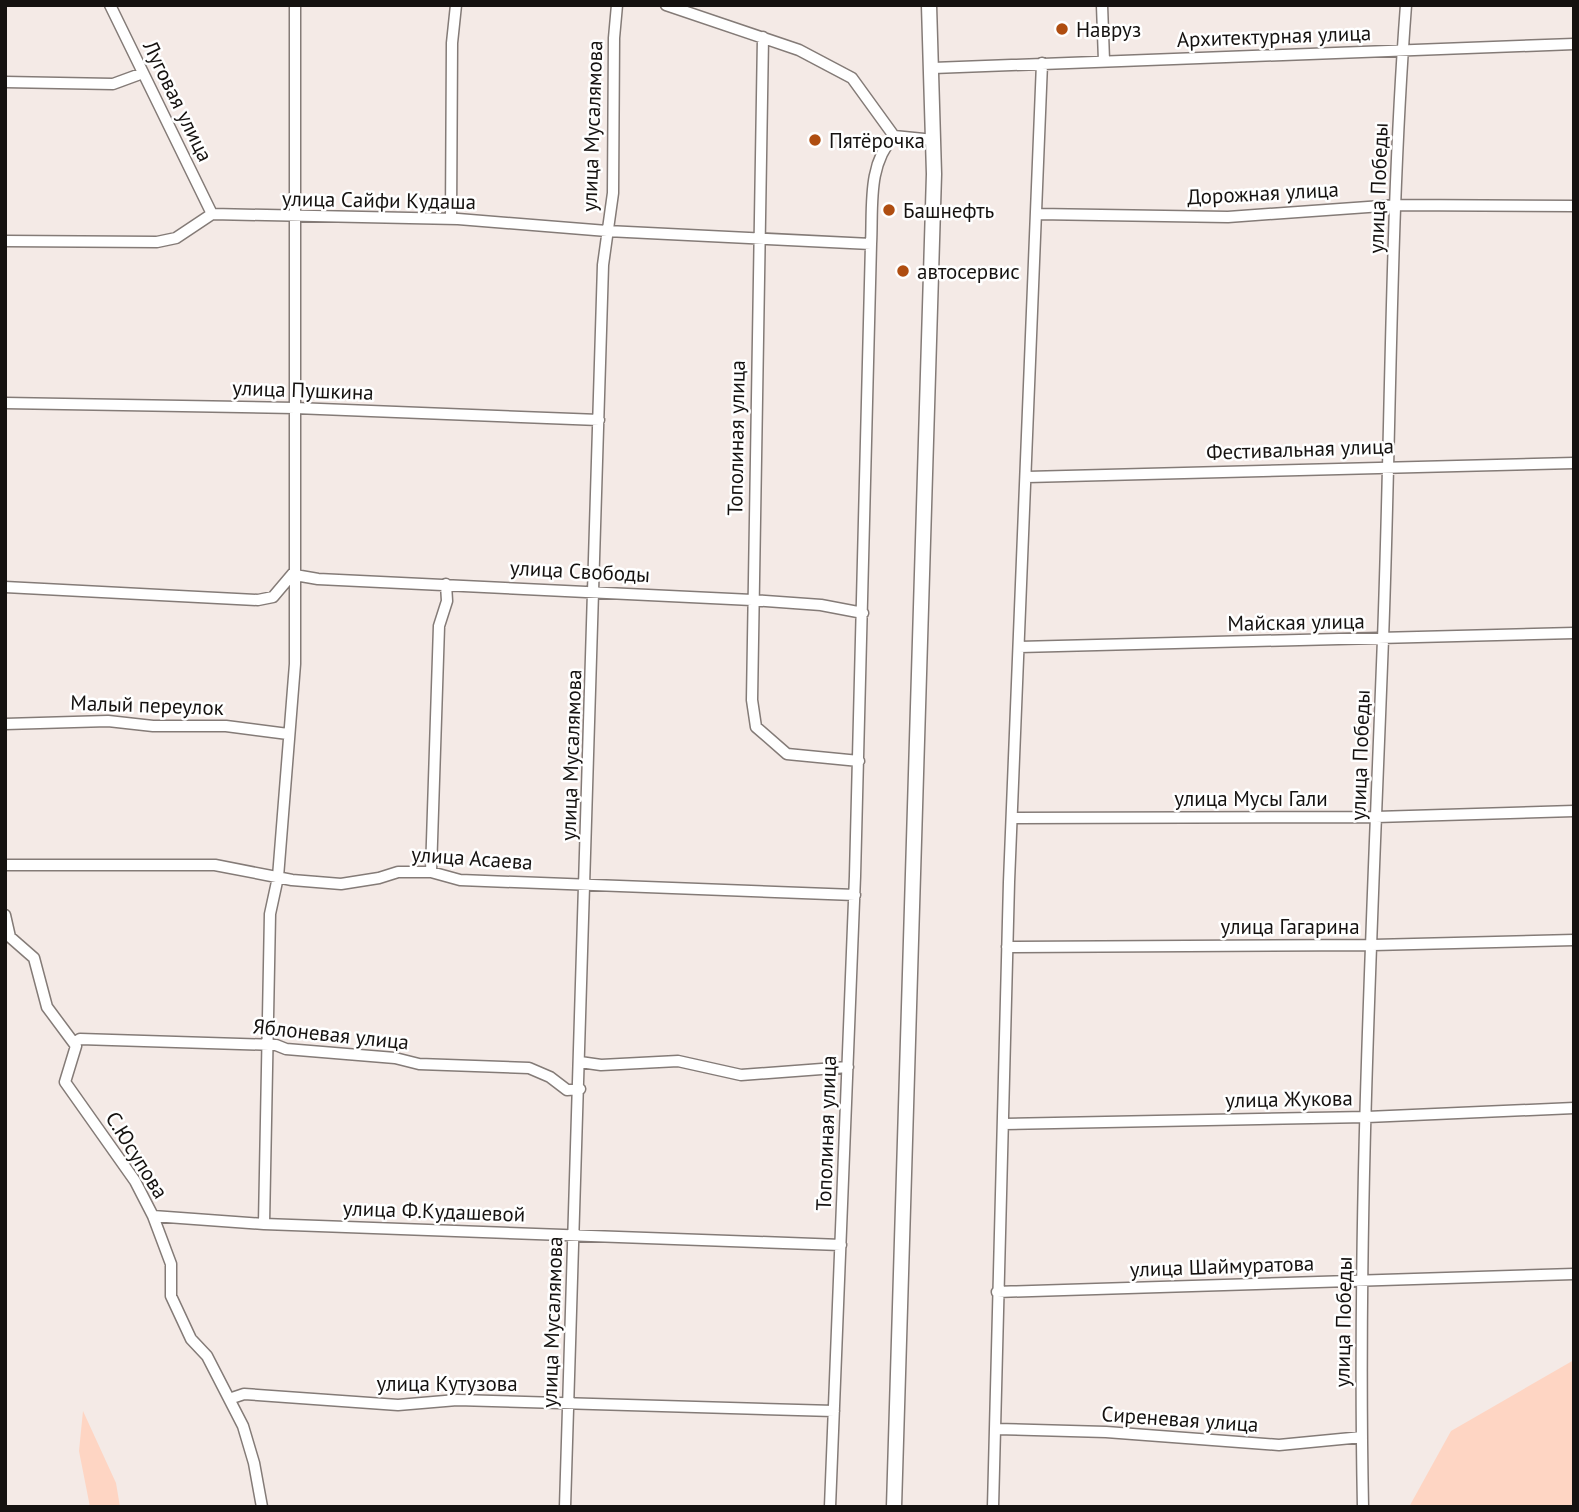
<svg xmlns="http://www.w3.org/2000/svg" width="1579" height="1512" viewBox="0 0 1579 1512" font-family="'PT Sans',sans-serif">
  <rect width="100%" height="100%" fill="#f4eae6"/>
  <path fill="#fed5c3" d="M 1574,1360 L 1574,1507 L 1409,1507 L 1451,1431 Z
    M 83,1411 L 116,1483 L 120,1507 L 90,1507 L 79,1451 Z"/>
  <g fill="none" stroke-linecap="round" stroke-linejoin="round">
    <g stroke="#847b77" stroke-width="13">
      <path id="minor" d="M 110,5 L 212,214
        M 666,5 L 799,50 L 852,78 L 894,136 L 934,140
        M 1102,5 L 1104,61
        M 763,37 L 752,700 L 756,727 L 787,754 L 859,761
        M 933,68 L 1574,44
        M 5,82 L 113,84 L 143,73
        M 1037,214 L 1228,217 L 1396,205 L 1574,206
        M 451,219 L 452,43 L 456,5
        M 5,241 L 157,242 L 176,238 L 212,214 L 458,219 L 607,231 L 871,244 C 873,207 867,165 894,136
        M 5,403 L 295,408 L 599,420
        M 1027,477 L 1574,463
        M 295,575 L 318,579 L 752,600 L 821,605 L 863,613
        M 5,587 L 258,600 L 273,597 L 295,571
        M 1019,647 L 1574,633
        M 5,724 L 108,721 L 153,726 L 226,726 L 288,734
        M 1013,818 L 1376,817 L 1574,811
        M 5,865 L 215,865 L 292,880 L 341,884 L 379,878 L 398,872 L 431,872 L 460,880 L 855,895
        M 431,872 L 439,626 L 447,601 L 446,584
        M 5,915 L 10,937 L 34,958 L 47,1007 L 76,1046 L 65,1082 L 135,1181 L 153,1216 L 171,1264 L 171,1296 L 191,1339 L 207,1356 L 243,1426 L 254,1463 L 262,1507
        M 1007,947 L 1373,945 L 1574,940
        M 74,1043 L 80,1039 L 276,1045 L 286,1049 L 395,1058 L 419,1064 L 529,1068 L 550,1077 L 567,1090 L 580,1089
        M 580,1062 L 601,1065 L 678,1061 L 741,1075 L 848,1067
        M 1004,1124 L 1367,1117 L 1574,1108
        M 153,1216 L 264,1224 L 841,1245
        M 264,1224 L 270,914 L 278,877 L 295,664 L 295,5
        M 997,1292 L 1574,1274
        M 229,1399 L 244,1394 L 398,1405 L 457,1400 L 834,1411
        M 995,1429 L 1106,1432 L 1279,1445 L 1362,1437
        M 565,1507 L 603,265 L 613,193 L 614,38 L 617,5
        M 830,1507 L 855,876 L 871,244
        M 993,1507 L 1009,882 L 1042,63
        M 1363,1507 C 1357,1218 1372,928 1383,639 C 1391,428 1390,216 1406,5"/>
    </g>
    <g stroke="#847b77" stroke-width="17">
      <path id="major" d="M 894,1507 L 934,174 L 929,5"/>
    </g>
    <use href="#minor" stroke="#fff" stroke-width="10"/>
    <use href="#major" stroke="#fff" stroke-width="14"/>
  </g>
  <g fill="#af4d10" stroke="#fff" stroke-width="2.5">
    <circle cx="1062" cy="29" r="7"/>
    <circle cx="815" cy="140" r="7"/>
    <circle cx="889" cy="210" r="7"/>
    <circle cx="903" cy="271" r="7"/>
  </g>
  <g text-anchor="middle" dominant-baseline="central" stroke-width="5" stroke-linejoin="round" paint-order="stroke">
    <g font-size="21" fill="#151210" stroke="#fff" text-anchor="start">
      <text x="1076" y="29">Навруз</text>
      <text x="829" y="140">Пятёрочка</text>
      <text x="903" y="210">Башнефть</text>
      <text x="917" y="271">автосервис</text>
    </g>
    <g font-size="21" fill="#151210" stroke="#fff">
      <text transform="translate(1274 36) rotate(-2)">Архитектурная улица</text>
      <text transform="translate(178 101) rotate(64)">Луговая улица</text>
      <text transform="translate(592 126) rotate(-88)">улица Мусалямова</text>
      <text transform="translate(1378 188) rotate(-88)">улица Победы</text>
      <text transform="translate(1263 193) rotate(-3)">Дорожная улица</text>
      <text transform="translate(379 200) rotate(1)">улица Сайфи Кудаша</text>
      <text transform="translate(303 390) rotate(2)">улица Пушкина</text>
      <text transform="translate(736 438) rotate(-89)">Тополиная улица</text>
      <text transform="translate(1300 449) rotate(-2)">Фестивальная улица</text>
      <text transform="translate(580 571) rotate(3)">улица Свободы</text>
      <text transform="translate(1296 622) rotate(-1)">Майская улица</text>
      <text transform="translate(147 705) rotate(2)">Малый переулок</text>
      <text transform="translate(571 755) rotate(-88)">улица Мусалямова</text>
      <text transform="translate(1360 755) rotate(-88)">улица Победы</text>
      <text x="1251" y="798">улица Мусы Гали</text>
      <text transform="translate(472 858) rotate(4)">улица Асаева</text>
      <text x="1290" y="926">улица Гагарина</text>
      <text transform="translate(331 1034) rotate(6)">Яблоневая улица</text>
      <text transform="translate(1289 1099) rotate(-1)">улица Жукова</text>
      <text transform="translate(826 1133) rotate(-88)">Тополиная улица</text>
      <text transform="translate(137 1155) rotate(58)">С.Юсупова</text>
      <text transform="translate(434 1211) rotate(2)">улица Ф.Кудашевой</text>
      <text transform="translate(1222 1266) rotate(-2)">улица Шаймуратова</text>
      <text transform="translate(552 1322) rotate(-88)">улица Мусалямова</text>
      <text transform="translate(1343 1322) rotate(-89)">улица Победы</text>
      <text x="447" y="1383">улица Кутузова</text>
      <text transform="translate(1180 1419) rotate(4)">Сиреневая улица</text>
    </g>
  </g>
  <rect width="1579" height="1512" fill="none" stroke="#151210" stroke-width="14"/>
</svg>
